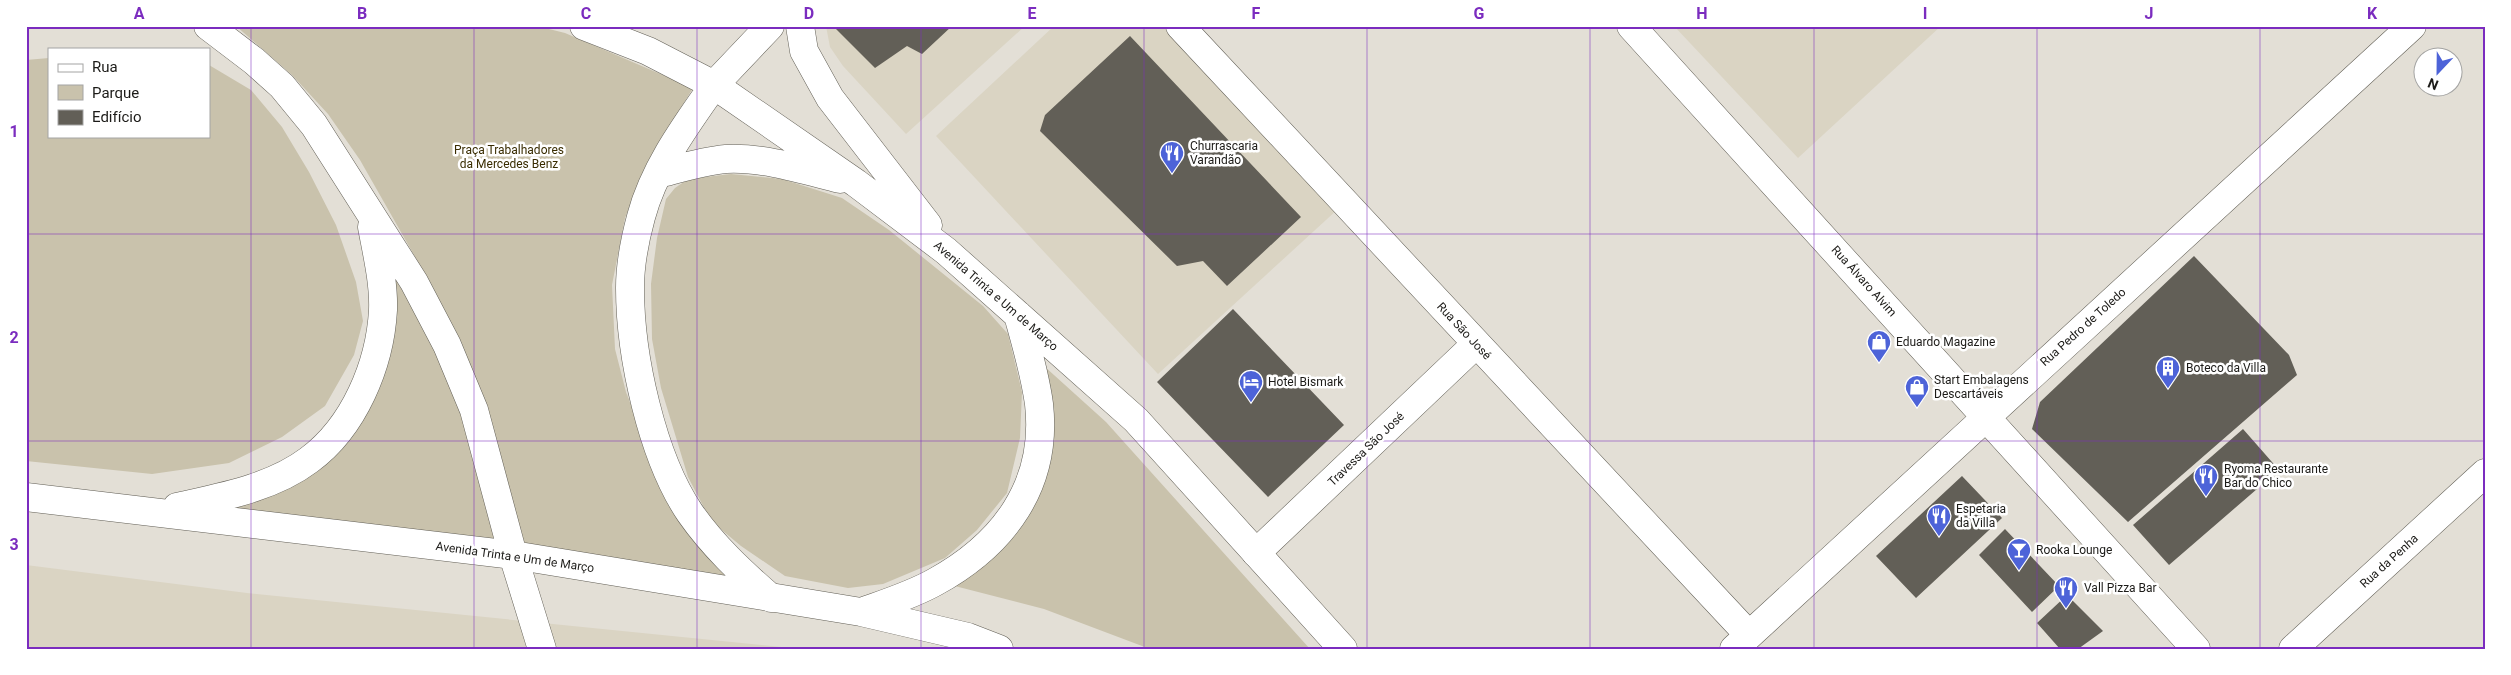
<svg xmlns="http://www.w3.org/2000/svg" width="2511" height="675" viewBox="0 0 2511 675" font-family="Roboto,sans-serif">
  <rect width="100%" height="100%" fill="#e3dfd6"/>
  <path fill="#dad4c3" d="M 826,26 L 1025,26 L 906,134 L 843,66 L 830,47 Z
    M 1054,26 L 1166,26 L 1338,209 L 1158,374 L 936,136 Z
    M 1674,26 L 1941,26 L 1798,158 Z
    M 26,565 L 247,593 L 801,649 L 26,649 Z"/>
  <path fill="#c9c2ac" d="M 236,26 L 537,26 L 565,33 L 693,88 L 646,165 L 625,218 L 612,285 L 615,349 L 626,392 L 654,463 L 735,583 L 518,544 L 487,416 L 461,342 L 414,255 L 360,160 L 328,114 L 292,75 Z
    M 49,58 L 49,136 L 209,136 L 209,65 L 251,90 L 282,127 L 309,172 L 336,225 L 356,282 L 363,321 L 354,355 L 325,406 L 282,437 L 229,463 L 152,474 L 26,461 L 26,60 Z
    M 731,174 L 782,179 L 842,198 L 889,230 L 983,306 L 1008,334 L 1022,392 L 1020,438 L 1007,493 L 977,530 L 945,558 L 883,584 L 848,588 L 785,576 L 741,546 L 711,521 L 688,477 L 661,388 L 652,339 L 651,284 L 657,238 L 666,199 L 675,188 L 688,179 Z
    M 381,241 L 455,383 L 498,539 L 225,510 L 277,488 L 375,383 Z
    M 1044,366 L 1106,422 L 1310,649 L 1150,649 L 1044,609 L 947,584 L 1020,524 Z"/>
  <path fill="#625f57" d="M 833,26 L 952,26 L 922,54 L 907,46 L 875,68 Z
    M 1130,36 L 1301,217 L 1227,286 L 1203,261 L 1177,266 L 1040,131 L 1045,115 Z
    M 2194,256 L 2289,355 L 2297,375 L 2128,522 L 2032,429 L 2040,402 Z
    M 1233,309 L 1344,425 L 1268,497 L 1157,382 Z
    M 2243,429 L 2279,470 L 2169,565 L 2133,525 Z
    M 1962,476 L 2002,518 L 1916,598 L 1876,556 Z
    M 2005,529 L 2059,586 L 2032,612 L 1979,555 Z
    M 2067,595 L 2103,631 L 2078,649 L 2060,649 L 2037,623 Z"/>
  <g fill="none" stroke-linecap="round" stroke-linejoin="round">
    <g stroke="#625f56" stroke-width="29">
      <path id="minor" d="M 1180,26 L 1749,635
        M 1631,26 L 2196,649
        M 714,85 L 770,26
        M 1256,553 L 1476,344
        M 513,555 L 542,649
        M 1734,649 L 2412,26
        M 2293,649 L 2485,473"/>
    </g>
    <g stroke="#625f56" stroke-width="29">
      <path id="major" d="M 208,26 L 254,61 L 282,86 L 314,125 L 414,282 L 447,345 L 474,410 L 513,555
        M 584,26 L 648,51 L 714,85 L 856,183 L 946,251 L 1136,420 L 1343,649
        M 800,26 L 804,51 L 830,98 L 928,225
        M 714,85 C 686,125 654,168 641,217 C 635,239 630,265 630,288 C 630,356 652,457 690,513 C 713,546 741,572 771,598
        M 658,174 C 681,168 703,161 726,159 C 764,157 804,170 840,179
        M 26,497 L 513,555 L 861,612 L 968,637 L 999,649
        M 177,507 C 221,497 272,488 309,460 C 354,427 380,365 383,310 C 384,283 377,254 372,227
        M 861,612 C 886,603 912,595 935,582 C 1004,544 1048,485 1039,404 C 1035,374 1026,344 1018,315"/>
    </g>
    <use href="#minor" stroke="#fff" stroke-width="28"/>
    <use href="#major" stroke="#fff" stroke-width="28"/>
  </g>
  <path fill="none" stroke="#7b2cbf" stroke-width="1" stroke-opacity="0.55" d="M 251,26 L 251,649M 474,26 L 474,649M 697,26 L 697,649M 921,26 L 921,649M 1144,26 L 1144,649M 1367,26 L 1367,649M 1590,26 L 1590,649M 1814,26 L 1814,649M 2037,26 L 2037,649M 2260,26 L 2260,649M 26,234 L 2485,234M 26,441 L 2485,441"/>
  <defs>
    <g id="restaurant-pin" transform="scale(1.25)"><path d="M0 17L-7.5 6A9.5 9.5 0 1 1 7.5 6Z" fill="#4d63d8" stroke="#fff"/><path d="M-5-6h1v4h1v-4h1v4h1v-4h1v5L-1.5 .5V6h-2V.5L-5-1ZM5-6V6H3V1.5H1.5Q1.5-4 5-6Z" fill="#fff"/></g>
    <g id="shop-pin" transform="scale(1.25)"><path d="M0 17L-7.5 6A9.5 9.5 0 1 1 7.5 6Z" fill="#4d63d8" stroke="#fff"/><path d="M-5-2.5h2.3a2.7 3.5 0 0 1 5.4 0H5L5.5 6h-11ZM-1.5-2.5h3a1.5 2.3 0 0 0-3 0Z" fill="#fff"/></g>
    <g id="building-pin" transform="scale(1.25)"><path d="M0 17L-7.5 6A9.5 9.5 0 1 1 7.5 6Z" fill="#4d63d8" stroke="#fff"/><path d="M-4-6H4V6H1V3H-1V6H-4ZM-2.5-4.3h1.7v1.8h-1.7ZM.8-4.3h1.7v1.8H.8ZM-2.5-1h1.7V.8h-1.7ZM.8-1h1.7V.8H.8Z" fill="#fff"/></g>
    <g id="hotel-pin" transform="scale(1.25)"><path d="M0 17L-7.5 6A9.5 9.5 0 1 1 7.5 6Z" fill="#4d63d8" stroke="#fff"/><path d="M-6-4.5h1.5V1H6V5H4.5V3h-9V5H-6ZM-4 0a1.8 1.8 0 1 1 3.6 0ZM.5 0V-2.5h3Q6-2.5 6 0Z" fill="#fff"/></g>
    <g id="bar-pin" transform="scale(1.25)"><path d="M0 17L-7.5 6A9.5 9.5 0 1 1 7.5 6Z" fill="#4d63d8" stroke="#fff"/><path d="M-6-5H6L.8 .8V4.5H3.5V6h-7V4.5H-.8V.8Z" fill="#fff"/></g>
  </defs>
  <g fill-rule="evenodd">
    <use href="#restaurant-pin" x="1172" y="153"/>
    <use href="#shop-pin" x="1879" y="342"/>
    <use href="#building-pin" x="2168" y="368"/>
    <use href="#hotel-pin" x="1251" y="382"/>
    <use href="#shop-pin" x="1917" y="387"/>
    <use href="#restaurant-pin" x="2206" y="476"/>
    <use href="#restaurant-pin" x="1939" y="516"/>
    <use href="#bar-pin" x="2019" y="550"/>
    <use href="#restaurant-pin" x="2066" y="588"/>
  </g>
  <g text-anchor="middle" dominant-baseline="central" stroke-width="5" stroke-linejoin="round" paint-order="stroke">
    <g font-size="12" fill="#1c1b18" stroke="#fff" text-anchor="start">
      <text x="1190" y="146">Churrascaria<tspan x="1190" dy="14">Varandão</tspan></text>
      <text x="1896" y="342">Eduardo Magazine</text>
      <text x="2186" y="368">Boteco da Villa</text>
      <text x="1934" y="380">Start Embalagens<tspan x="1934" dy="14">Descartáveis</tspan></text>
      <text x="1268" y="382">Hotel Bismark</text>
      <text x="2224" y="469">Ryoma Restaurante<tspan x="2224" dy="14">Bar do Chico</tspan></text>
      <text x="1956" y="509">Espetaria<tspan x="1956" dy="14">da Villa</tspan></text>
      <text x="2036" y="550">Rooka Lounge</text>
      <text x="2084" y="588">Vall Pizza Bar</text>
    </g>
    <g font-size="12" fill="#392c00" stroke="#fff">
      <text x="509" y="150">Praça Trabalhadores<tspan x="509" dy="14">da Mercedes Benz</tspan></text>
    </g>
    <g font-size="12" fill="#1c1b18" stroke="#fff">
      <text transform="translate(1864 281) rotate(48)">Rua Álvaro Alvim</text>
      <text transform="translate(996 296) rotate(41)">Avenida Trinta e Um de Março</text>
      <text transform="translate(2083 327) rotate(-42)">Rua Pedro de Toledo</text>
      <text transform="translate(1464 331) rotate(47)">Rua São José</text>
      <text transform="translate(1366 449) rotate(-44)">Travessa São José</text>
      <text transform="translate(515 557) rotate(8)">Avenida Trinta e Um de Março</text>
      <text transform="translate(2389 561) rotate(-42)">Rua da Penha</text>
    </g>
  </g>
  <rect width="2511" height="675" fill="none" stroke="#ffffff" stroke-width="55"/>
  <rect x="48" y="48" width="162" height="90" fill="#ffffff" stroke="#a4a4a3"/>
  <rect x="58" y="64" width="25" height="8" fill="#ffffff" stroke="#a4a4a3"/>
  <text x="92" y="72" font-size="15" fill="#1c1b18">Rua</text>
  <rect x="58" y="85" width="25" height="15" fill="#c9c2ac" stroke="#a4a4a3"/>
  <text x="92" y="98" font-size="15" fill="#1c1b18">Parque</text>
  <rect x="58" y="110" width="25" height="15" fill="#625f57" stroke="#a4a4a3"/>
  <text x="92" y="122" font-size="15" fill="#1c1b18">Edifício</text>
  <g transform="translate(2438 72) rotate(202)"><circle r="24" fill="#ffffff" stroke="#a4a4a3"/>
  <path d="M0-4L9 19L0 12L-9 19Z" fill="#4d63d8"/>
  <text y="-8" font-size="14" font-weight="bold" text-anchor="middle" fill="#1c1b18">N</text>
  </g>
  <rect x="28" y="28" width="2456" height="620" fill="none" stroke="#7b2cbf" stroke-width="2"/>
  <g font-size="16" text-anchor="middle" font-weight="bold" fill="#7b2cbf">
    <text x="139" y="19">A</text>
    <text x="362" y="19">B</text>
    <text x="586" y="19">C</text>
    <text x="809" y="19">D</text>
    <text x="1032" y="19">E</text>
    <text x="1256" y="19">F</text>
    <text x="1479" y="19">G</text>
    <text x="1702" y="19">H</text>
    <text x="1925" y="19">I</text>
    <text x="2149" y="19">J</text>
    <text x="2372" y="19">K</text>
    <text x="14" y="137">1</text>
    <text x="14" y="343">2</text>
    <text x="14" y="550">3</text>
  </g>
</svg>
